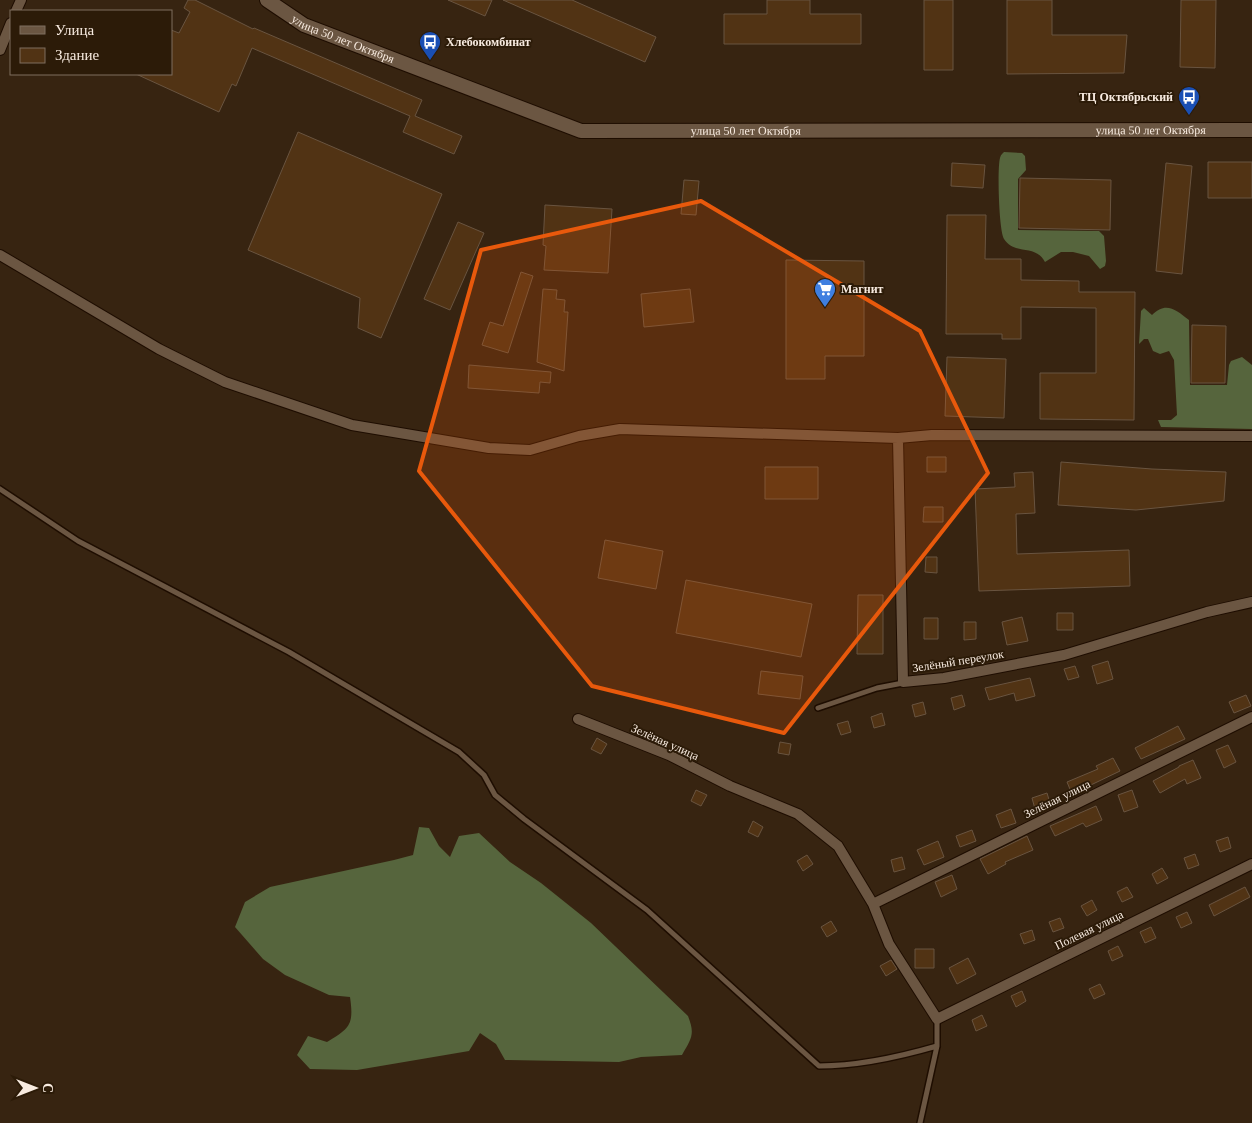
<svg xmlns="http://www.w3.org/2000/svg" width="1252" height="1123" viewBox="0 0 1252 1123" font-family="Georgia,serif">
  <rect width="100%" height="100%" fill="#372411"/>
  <path fill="#56653d" d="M 1004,152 L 1022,153 L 1025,156 L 1026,170 L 1018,179 L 1018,230 L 1099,231 L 1104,236 L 1106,261 L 1105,266 L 1100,269 L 1089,256 L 1073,252 L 1061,252 L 1045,262 C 1035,243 1015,256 1004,239 C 999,231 997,169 1000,158 C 1001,155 1001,155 1004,152 Z
    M 1144,308 L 1152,315 C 1166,301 1176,310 1189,320 L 1190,385 L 1227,385 L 1229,365 L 1231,361 L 1242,357 L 1252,365 L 1252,429 L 1161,427 L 1158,420 L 1171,420 L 1177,415 L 1174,360 L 1169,351 L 1160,354 L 1153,351 L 1148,339 L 1144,339 L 1139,344 L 1141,311 Z
    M 419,827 L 429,828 L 439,846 L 450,857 L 459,836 L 479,833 L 510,862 L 541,883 L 591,923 L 688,1016 C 695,1034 692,1038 682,1055 L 641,1057 L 619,1062 L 505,1060 L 496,1044 L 480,1033 L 469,1051 L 357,1070 L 310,1069 L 297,1055 L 308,1036 L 327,1042 C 350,1028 354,1025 350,997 L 329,995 L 285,975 L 263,959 L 235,927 L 245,902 L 270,887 L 394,860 L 413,855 Z"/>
  <path fill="#513314" stroke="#695440" d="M 188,0 L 195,0 L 253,29 L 254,28 L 422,100 L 415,116 L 462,136 L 454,154 L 403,132 L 410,116 L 252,48 L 236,86 L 232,84 L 219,112 L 136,74 L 171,74 L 171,30 L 179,33 L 190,12 L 184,8 Z
    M 448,0 L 492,0 L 485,16 Z
    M 503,0 L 572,0 L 656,37 L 645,62 Z
    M 767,0 L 810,0 L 810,14 L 861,14 L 861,44 L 724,44 L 724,14 L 767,14 Z
    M 924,0 L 953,0 L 953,70 L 924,70 Z
    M 1007,0 L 1052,0 L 1052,35 L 1127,35 L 1124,73 L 1007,74 Z
    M 1181,0 L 1216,0 L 1215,68 L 1180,67 Z
    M 298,132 L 442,194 L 381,338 L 358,328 L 360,298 L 248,250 Z
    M 1208,162 L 1252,162 L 1252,198 L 1208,198 Z
    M 952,163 L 985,165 L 983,188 L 951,186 Z
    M 1166,163 L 1192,166 L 1182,274 L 1156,271 Z
    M 1020,178 L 1111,180 L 1110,230 L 1019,228 Z
    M 684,180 L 699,181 L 696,215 L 681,214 Z
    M 545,205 L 612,209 L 608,273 L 544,270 L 546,246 L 543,245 Z
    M 947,215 L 986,215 L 985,259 L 1021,259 L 1021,280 L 1079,281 L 1079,292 L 1135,292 L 1134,420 L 1040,419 L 1040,373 L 1096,373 L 1096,308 L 1021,307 L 1021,339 L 1002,339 L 1002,334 L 946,334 Z
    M 458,222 L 484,233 L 450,310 L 424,299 Z
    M 786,260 L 864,261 L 864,356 L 825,356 L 825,379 L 786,379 Z
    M 521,272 L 533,276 L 508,353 L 482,345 L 490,322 L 503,326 Z
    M 543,289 L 557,290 L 556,299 L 565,300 L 564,312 L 568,312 L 564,371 L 537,362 Z
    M 690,289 L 694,322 L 644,327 L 641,294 Z
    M 1192,325 L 1226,326 L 1225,383 L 1191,383 Z
    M 947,357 L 1006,359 L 1004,418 L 945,416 Z
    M 469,365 L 551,372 L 550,383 L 540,382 L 539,393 L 468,388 Z
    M 927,457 L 946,457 L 946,472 L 927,472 Z
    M 1061,462 L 1152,469 L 1226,472 L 1224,501 L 1136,510 L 1058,505 Z
    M 765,467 L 818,467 L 818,499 L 765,499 Z
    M 1033,472 L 1035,513 L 1016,514 L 1017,554 L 1129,550 L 1130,586 L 979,591 L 975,489 L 1015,487 L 1014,473 Z
    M 924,507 L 943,507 L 943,522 L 923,522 Z
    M 605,540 L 663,551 L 656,589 L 598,578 Z
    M 926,557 L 937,557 L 937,573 L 925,572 Z
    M 686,580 L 812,604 L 801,657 L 676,633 Z
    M 858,595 L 883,595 L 883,654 L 857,654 Z
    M 1057,613 L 1073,613 L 1073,630 L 1057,630 Z
    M 1022,617 L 1028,641 L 1007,645 L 1002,622 Z
    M 924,618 L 938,618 L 938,639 L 924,639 Z
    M 964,622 L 976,622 L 976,639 L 964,640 Z
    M 1108,661 L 1113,679 L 1097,684 L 1092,666 Z
    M 1075,666 L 1079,677 L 1068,680 L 1064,669 Z
    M 761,671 L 803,676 L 800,699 L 758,694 Z
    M 1030,678 L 1035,696 L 1016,701 L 1014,693 L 989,700 L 985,688 Z
    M 962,695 L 965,706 L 954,710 L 951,698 Z
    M 1246,695 L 1251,706 L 1234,713 L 1229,702 Z
    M 923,702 L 926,714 L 915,717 L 912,705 Z
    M 882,713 L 885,725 L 874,728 L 871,717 Z
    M 848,721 L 851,732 L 841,735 L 837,724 Z
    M 1178,726 L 1185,739 L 1141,759 L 1135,748 Z
    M 597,738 L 607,744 L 601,754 L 591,749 Z
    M 780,742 L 791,744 L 789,755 L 778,753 Z
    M 1228,745 L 1236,762 L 1224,768 L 1216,750 Z
    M 1113,758 L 1120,771 L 1072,794 L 1067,782 L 1098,769 L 1096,766 Z
    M 1193,760 L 1201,778 L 1187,784 L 1185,779 L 1160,793 L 1153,781 L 1179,767 L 1179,766 Z
    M 696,790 L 707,795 L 701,806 L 691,801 Z
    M 1132,790 L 1138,807 L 1124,812 L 1118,795 Z
    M 1047,793 L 1050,803 L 1035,809 L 1032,798 Z
    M 1096,806 L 1102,820 L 1086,827 L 1083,823 L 1055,836 L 1050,826 Z
    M 1011,809 L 1016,823 L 1001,828 L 996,815 Z
    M 753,821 L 763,827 L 758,837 L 748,832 Z
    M 972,830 L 976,841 L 960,847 L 956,836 Z
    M 1027,836 L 1033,850 L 1005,862 L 1006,864 L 988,874 L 980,859 Z
    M 1228,837 L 1231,848 L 1220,852 L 1216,841 Z
    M 938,841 L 944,857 L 924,865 L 917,850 Z
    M 1195,854 L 1199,865 L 1188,869 L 1184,858 Z
    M 807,855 L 813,864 L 803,871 L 797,861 Z
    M 902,857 L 905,869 L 894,872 L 891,860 Z
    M 1162,868 L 1168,878 L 1157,884 L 1152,874 Z
    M 952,875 L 957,889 L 941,897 L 935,882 Z
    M 1127,887 L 1133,897 L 1122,902 L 1117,892 Z
    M 1245,887 L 1250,897 L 1214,916 L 1209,905 Z
    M 1092,900 L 1097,910 L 1087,916 L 1081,906 Z
    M 1187,912 L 1192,923 L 1181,928 L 1176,917 Z
    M 1060,918 L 1064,928 L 1053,932 L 1049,922 Z
    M 831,921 L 837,931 L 827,937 L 821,927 Z
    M 1151,927 L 1156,938 L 1145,943 L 1140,932 Z
    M 1032,930 L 1035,940 L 1024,944 L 1020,934 Z
    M 1118,946 L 1123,956 L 1112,961 L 1108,951 Z
    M 915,949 L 934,949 L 934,968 L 915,968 Z
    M 968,958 L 976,974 L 957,984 L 949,968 Z
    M 891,960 L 897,969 L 886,976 L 880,966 Z
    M 1100,984 L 1105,994 L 1094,999 L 1089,989 Z
    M 1022,991 L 1026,1001 L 1016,1007 L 1011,996 Z
    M 982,1015 L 987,1026 L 976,1031 L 972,1020 Z"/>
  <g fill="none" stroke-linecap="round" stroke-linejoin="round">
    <g stroke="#1e0d00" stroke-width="8">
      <path id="lane" d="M 0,489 L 78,541 L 289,652 L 459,752 L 484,775 L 495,795 L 524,819 L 647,910 L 819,1066 C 859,1066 899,1057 937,1046
        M 818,708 L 877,688 L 903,683
        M 920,1123 L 937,1046 L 937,1019"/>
    </g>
    <g stroke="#1e0d00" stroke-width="12">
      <path id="street" d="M 16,11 L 21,0
        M 0,50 L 11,23
        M 0,255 L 159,349 L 225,382 L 352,425 L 489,448 L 530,450 L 579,436 L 620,429 L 898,438 L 932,435 L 1252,436
        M 898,438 L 903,682 L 944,678 L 1064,655 L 1207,612 L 1252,602
        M 578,719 L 669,755 L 730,786 L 798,814 L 838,846 L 873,904 L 889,944 L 937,1019 L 1252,864
        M 873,904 L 1252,717"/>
    </g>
    <g stroke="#1e0d00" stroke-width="16">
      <g id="secondary">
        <path id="s1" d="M 267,0 L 304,25 L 581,131 L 1252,130"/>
      </g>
    </g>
    <use href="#lane" stroke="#6b5642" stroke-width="5"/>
    <use href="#street" stroke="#6b5642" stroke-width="10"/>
    <use href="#secondary" stroke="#6b5642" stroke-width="14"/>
  </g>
  <path fill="#e8590c" fill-opacity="0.2" stroke="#e8590c" stroke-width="4" stroke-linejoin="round" d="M 701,201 L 920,331 L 988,473 L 784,733 L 592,686 L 419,471 L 481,250 Z"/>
  <defs>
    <g id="bus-pin" transform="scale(1.125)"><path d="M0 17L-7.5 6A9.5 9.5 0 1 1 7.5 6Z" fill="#1a4fb4" stroke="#2c1b08"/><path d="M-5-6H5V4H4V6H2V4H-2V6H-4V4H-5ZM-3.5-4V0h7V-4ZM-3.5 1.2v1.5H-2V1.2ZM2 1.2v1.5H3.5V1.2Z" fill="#fff"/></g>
    <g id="supermarket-pin" transform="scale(1.125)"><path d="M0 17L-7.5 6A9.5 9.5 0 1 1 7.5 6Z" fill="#3f7fe0" stroke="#2c1b08"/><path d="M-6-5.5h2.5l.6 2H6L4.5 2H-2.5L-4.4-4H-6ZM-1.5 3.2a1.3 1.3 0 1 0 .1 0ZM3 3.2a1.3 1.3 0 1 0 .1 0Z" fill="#fff"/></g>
  </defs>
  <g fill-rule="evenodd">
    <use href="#bus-pin" x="430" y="42"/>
    <use href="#bus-pin" x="1189" y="97"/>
    <use href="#supermarket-pin" x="825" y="289"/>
  </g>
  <g text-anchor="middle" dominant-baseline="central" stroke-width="4" stroke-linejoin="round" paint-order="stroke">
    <g font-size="12" fill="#f8ebe0" stroke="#2c1b08">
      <text stroke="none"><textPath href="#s1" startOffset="86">улица 50 лет Октября</textPath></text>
      <text stroke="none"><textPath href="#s1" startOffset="911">улица 50 лет Октября</textPath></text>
      <text stroke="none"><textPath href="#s1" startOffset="506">улица 50 лет Октября</textPath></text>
      <text transform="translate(958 661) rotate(-9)">Зелёный переулок</text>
      <text transform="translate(665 742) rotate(24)">Зелёная улица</text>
      <text transform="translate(1057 799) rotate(-26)">Зелёная улица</text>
      <text transform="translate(1089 930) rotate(-26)">Полевая улица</text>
    </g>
    <g font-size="12" font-weight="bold" fill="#f8ebe0" stroke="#2c1b08" text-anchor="start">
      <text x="446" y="42">Хлебокомбинат</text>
      <text x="1173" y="97" text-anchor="end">ТЦ Октябрьский</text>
      <text x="841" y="289">Магнит</text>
    </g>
  </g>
  <rect x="10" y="10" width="162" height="65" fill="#2c1b08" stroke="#7e6e5e"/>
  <rect x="20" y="26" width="25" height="8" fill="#6b5642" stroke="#7e6e5e"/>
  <text x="55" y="35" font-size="15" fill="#f8ebe0">Улица</text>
  <rect x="20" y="48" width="25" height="15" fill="#513314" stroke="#7e6e5e"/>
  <text x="55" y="60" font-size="15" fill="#f8ebe0">Здание</text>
  <g transform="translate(35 1088) rotate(90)" stroke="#2c1b08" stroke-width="4" paint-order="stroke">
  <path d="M0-4L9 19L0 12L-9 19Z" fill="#f8ebe0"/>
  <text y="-8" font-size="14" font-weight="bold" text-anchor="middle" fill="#f8ebe0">С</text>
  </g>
</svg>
